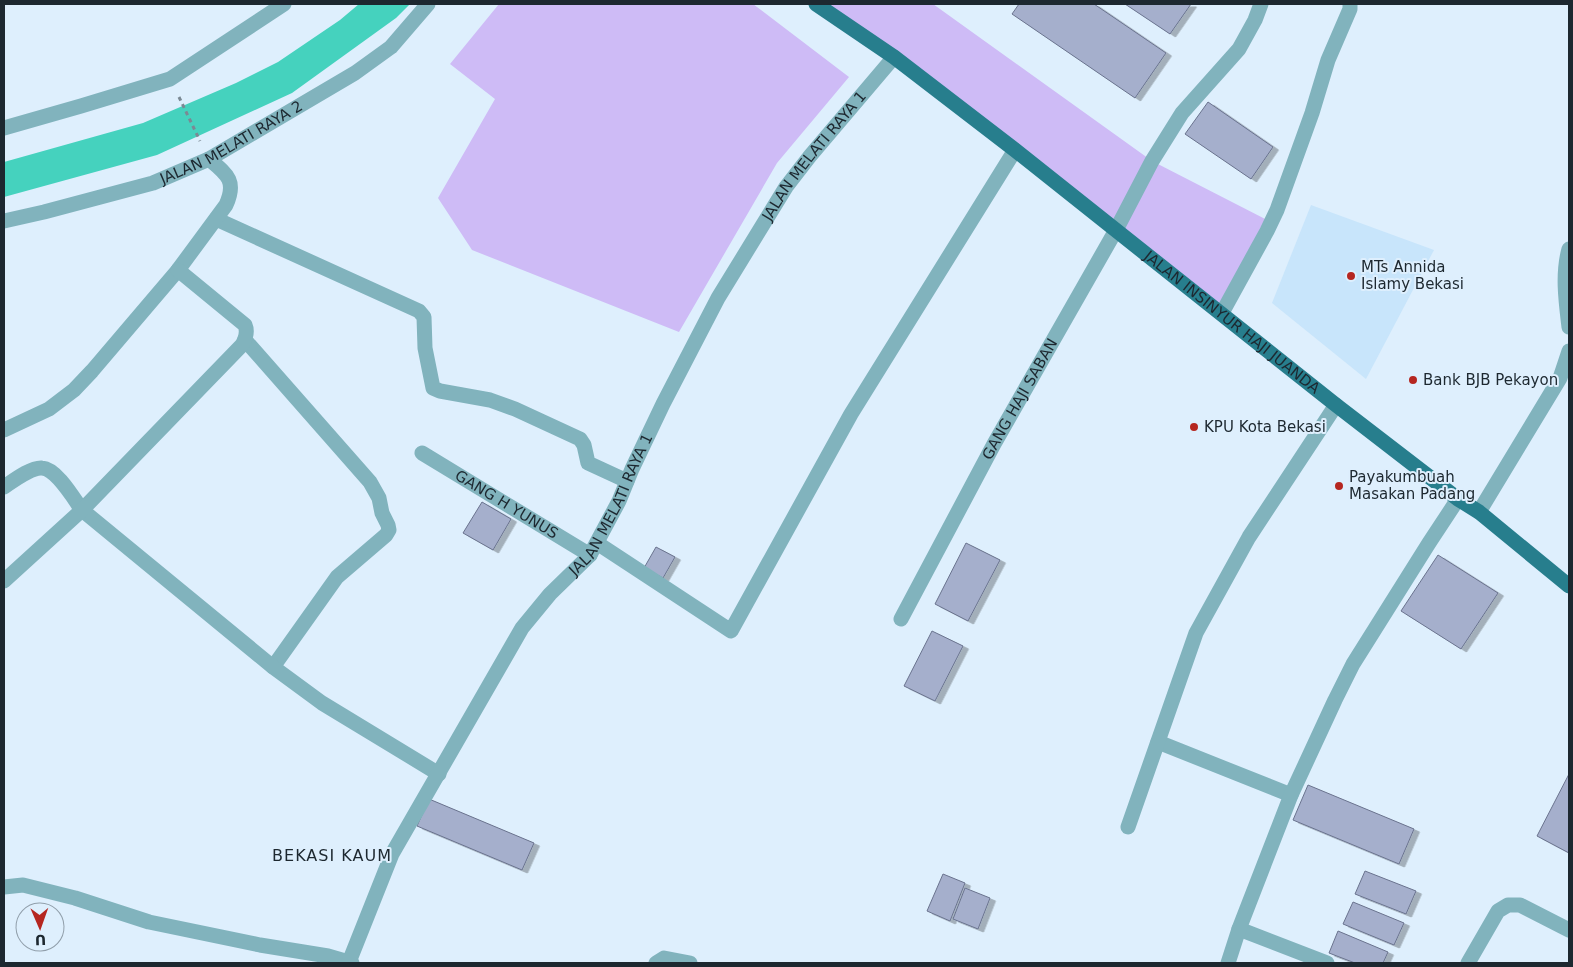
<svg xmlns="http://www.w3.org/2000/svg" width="1573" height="967" viewBox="0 0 1573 967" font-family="'DejaVu Sans',sans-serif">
  <defs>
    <filter id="shadow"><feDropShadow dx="5.5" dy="3" stdDeviation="0" flood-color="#0004"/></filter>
  </defs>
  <rect width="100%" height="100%" fill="#deeffd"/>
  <path fill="#c8e5fb" d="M 1311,205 L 1434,250 L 1366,379 L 1272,303 Z"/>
  <path fill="#cebbf6" d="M 499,4 L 753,4 L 849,77 L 777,163 L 679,332 L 472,250 L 438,198 L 495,99 L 450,64 Z
    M 827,4 L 933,4 L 1152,161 L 1271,222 L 1222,313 Z"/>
  <path fill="#45d2be" d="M 359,4 L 410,4 L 396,18 L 292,93 L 157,155 L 4,197 L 4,162 L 143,123 L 236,83 L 278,62 L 340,20 Z"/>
  <path fill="#a5afcc" stroke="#6a738e" filter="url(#shadow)" d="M 1019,4 L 1094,4 L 1166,53 L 1135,98 L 1012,14 Z
    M 1125,4 L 1191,4 L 1170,34 Z
    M 1208,102 L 1273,147 L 1251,179 L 1185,134 Z
    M 482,502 L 511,519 L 493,550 L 463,533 Z
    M 966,543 L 1000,560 L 968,621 L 935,604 Z
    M 656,547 L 675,557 L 663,578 L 644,568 Z
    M 1438,555 L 1498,593 L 1461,649 L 1401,611 Z
    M 932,631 L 963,646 L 935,701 L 904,686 Z
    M 1569,774 L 1569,853 L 1537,836 Z
    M 1308,785 L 1414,829 L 1399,864 L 1293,820 Z
    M 429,799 L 534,843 L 522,870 L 417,826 Z
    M 1365,871 L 1416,891 L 1406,914 L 1355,894 Z
    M 943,874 L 965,883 L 950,921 L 927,911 Z
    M 965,888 L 990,898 L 978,929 L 953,919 Z
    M 1353,902 L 1404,923 L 1394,945 L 1343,924 Z
    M 1338,931 L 1388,952 L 1383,963 L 1355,963 L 1329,953 Z"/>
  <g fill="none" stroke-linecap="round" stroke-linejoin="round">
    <path stroke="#7b8994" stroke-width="3" stroke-dasharray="4 4" stroke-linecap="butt" d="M 179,97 L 200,141"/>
    <g stroke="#81b3bd" stroke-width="15">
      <path d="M 216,219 L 419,311 L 424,317 L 425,348 L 433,388 L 440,391 L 490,400 L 515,409 L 580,439 L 584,445 L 588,463 L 627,481"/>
      <path id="s1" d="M 4,221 L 44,212 L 153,183 L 209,159 L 355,73 L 391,47 L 428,4"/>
      <path d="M 1569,249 C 1562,274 1566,302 1569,327"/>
      <path d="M 1222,313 L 1267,231 L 1277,210 L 1312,113 L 1328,60 L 1350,9 L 1350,4"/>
      <path d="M 245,340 L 370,482 L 379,498 L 382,513 L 388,525 L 389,530 L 386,535 L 337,577 L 273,667"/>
      <path d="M 4,430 L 49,409 L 74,390 L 92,371 L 178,270 L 226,205 C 237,181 227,174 209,159"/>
      <path id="s2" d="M 422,453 L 590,555"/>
      <path d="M 4,487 C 13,481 31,467 42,468 C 57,469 74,499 82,510 L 273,667 L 322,703 L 439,774"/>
      <path d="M 1479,512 L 1560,378 L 1569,351"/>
      <path d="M 597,543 L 731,631 L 851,414 L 1015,150"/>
      <path d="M 4,581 L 82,510 L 242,345 C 246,338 248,332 245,325 L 178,270"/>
      <path id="s3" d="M 901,619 L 994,444 L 1116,230 L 1152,161 L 1182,113 L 1239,49 L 1255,20 L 1261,4"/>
      <path d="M 1158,742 L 1291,795"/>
      <path d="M 1128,827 L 1196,633 L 1249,537 L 1336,405"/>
      <path d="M 4,887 L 23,885 L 75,898 L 149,922 L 260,945 L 328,956 L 352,963"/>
      <path d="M 1239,929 L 1327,963"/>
      <path id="s4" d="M 349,962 L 392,854 L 522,628 L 550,594 L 590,555 L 619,501 L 632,469 L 663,404 L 718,298 L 786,187 L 810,156 L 894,57"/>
      <path d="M 656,963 L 664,958 L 690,963"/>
      <path d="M 1228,963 L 1239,929 L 1291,795 L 1335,700 L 1353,664 L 1429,543 L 1458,499"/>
      <path d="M 1468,963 L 1498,911 L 1508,905 L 1520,905 L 1569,930"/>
    </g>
    <path stroke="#81b3bd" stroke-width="15" d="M 4,128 L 81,106 L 170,79 L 284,4"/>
    <path stroke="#277e8d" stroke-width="15" id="s5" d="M 816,4 L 894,57 L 1015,150 L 1336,405 L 1458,499 L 1479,512 L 1569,586"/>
  </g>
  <g fill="#b52620" stroke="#deeffd" stroke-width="2">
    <circle cx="1351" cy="276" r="5"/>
    <circle cx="1413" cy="380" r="5"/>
    <circle cx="1194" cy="427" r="5"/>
    <circle cx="1339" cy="486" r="5"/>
  </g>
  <g text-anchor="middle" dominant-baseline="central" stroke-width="4" stroke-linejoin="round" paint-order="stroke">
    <g font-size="15" fill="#1d2830" stroke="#deeffd">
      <text stroke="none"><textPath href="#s1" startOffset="242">JALAN MELATI RAYA 2</textPath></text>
      <text stroke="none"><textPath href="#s4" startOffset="936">JALAN MELATI RAYA 1</textPath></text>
      <text stroke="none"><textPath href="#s5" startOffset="524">JALAN INSINYUR HAJI JUANDA</textPath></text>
      <text stroke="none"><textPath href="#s3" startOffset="250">GANG HAJI SABAN</textPath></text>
      <text stroke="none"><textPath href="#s4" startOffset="531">JALAN MELATI RAYA 1</textPath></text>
      <text stroke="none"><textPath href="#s2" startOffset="99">GANG H YUNUS</textPath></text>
    </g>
    <g font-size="15" fill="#1d2830" stroke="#deeffd" text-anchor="start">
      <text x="1361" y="267">MTs Annida<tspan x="1361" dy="17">Islamy Bekasi</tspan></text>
      <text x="1423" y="380">Bank BJB Pekayon</text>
      <text x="1204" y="427">KPU Kota Bekasi</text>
      <text x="1349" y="477">Payakumbuah<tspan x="1349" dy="17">Masakan Padang</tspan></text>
    </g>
    <g font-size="16" letter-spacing="1" fill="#1d2830" stroke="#deeffd">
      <text x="332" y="855">BEKASI KAUM</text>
    </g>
  </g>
  <rect width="1573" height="967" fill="none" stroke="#1d2830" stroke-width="10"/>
  <g transform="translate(40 927) rotate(178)"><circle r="24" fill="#deeffd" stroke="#919fab"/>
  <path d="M0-4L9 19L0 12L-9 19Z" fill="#b52620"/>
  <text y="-8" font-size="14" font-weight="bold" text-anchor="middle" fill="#1d2830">U</text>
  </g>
</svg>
